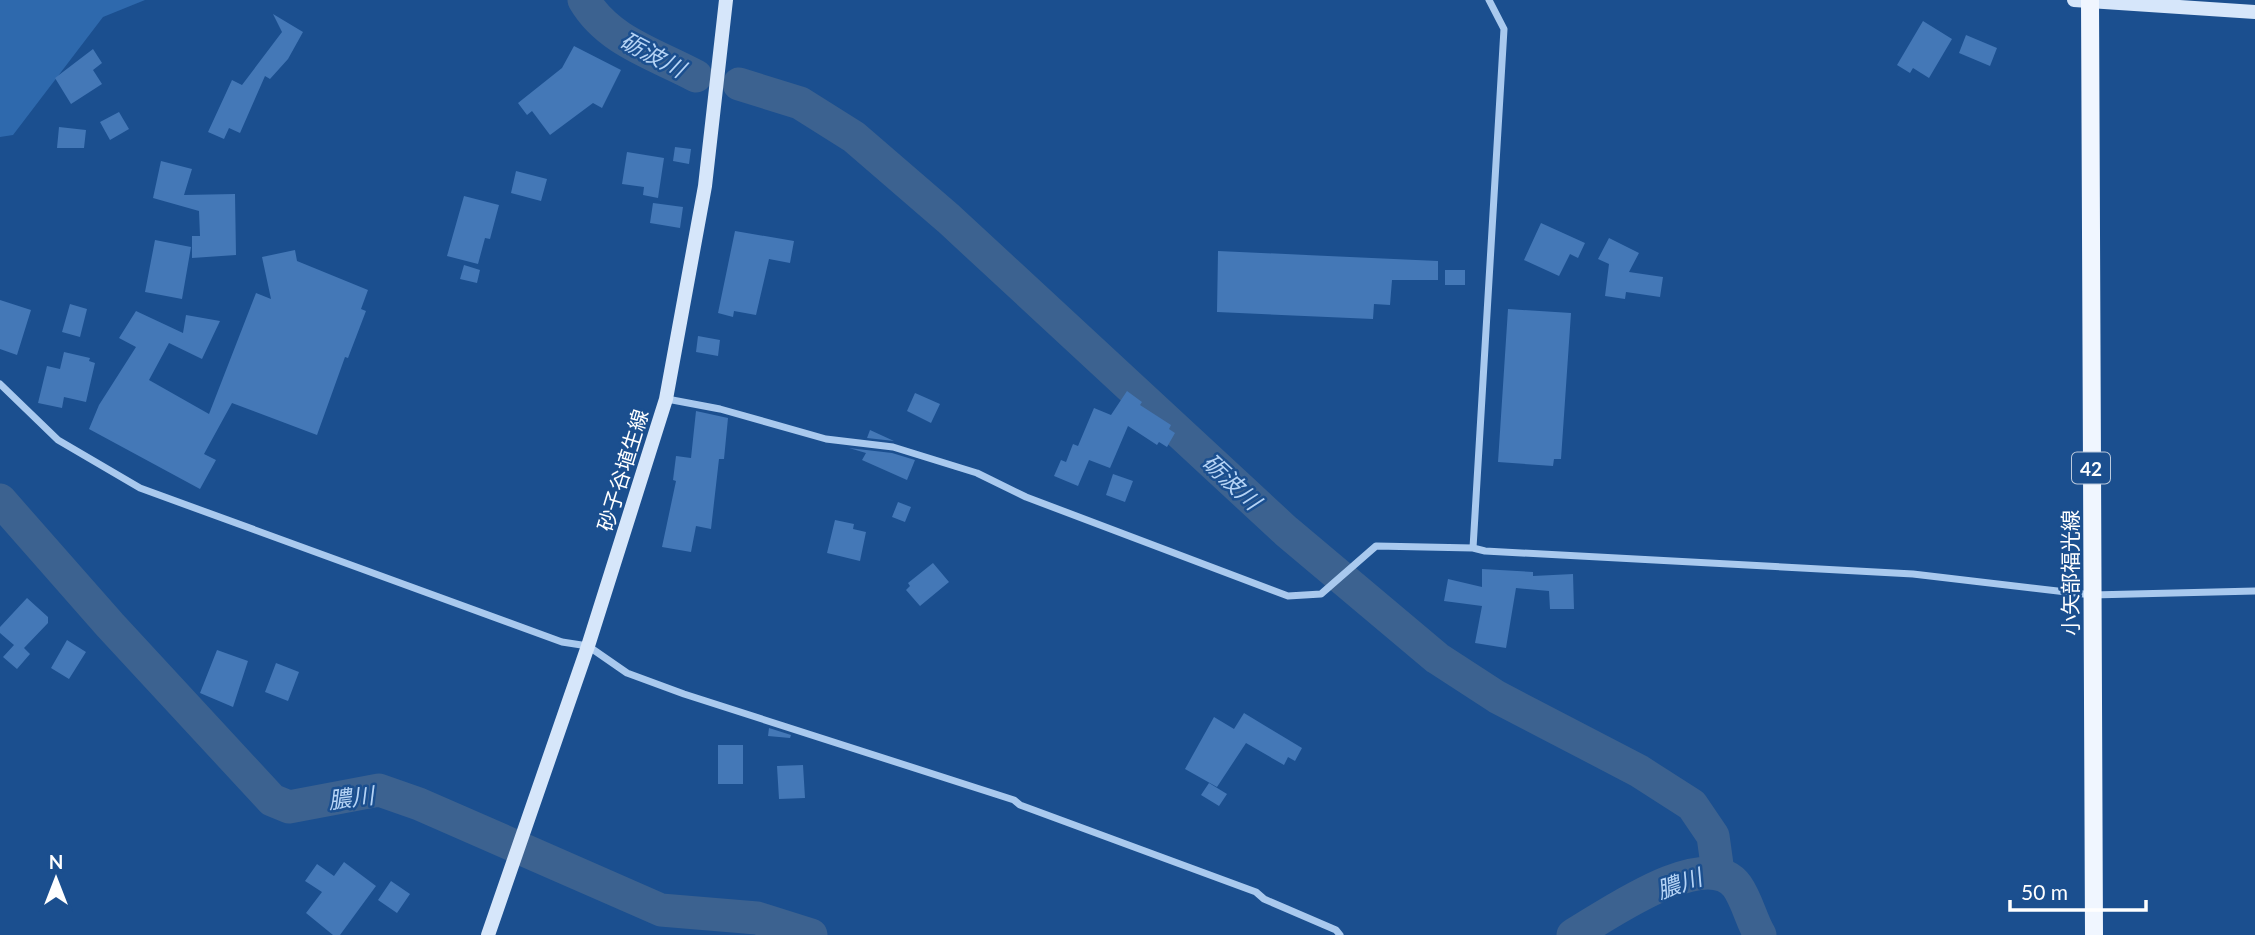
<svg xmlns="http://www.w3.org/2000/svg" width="2255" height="935" viewBox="0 0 2255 935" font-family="Lato,'Noto Sans JP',sans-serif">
  <rect width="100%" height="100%" fill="#1b4f8f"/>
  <path fill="#2e69ad" d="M 0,0 L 145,0 L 103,17 L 13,135 L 0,137 Z"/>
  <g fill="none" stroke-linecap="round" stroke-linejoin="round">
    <path stroke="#3c6290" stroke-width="33" d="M 584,0 C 608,41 655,54 696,76
      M 739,84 L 800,103 L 854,137 L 949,219 L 1286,531 L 1437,658 L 1497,697 L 1639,771 L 1692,805 L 1713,836 L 1718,872
      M 0,500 L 110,625 L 272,800 L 289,807 L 379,790 L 419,804 L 661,910 L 757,918 L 811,935
      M 1573,935 C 1606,916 1706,844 1737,886 C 1747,900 1751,920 1760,935"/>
  </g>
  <path fill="#4478b7" d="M 273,14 L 303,32 L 288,59 L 270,79 L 265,76 L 240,133 L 229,128 L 224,139 L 208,132 L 232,80 L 242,85 L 282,32 Z
    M 1923,21 L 1952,39 L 1929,78 L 1913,68 L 1910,73 L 1897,65 Z
    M 1966,35 L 1997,48 L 1990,66 L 1959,53 Z
    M 574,46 L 621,70 L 602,108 L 593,103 L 550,135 L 532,111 L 527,115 L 518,103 L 562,68 Z
    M 93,49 L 102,63 L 93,70 L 102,84 L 71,104 L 55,78 Z
    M 119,112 L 129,129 L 110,140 L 100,122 Z
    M 59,127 L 86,130 L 84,148 L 57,148 Z
    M 675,147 L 691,149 L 689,164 L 673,161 Z
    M 627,152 L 664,158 L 658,198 L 643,195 L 644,187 L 622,184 Z
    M 161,161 L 192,169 L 184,195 L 235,194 L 236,255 L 192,258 L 192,236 L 200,236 L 199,211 L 153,198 Z
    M 516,171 L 547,179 L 541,201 L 511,193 Z
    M 464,196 L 499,205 L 490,239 L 485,238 L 478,264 L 447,256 Z
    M 653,203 L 683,207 L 680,228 L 650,223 Z
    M 1541,223 L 1585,243 L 1578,258 L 1570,254 L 1559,276 L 1524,260 Z
    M 735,231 L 794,241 L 790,263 L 769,259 L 756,315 L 734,311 L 733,317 L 718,313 Z
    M 1609,238 L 1639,253 L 1629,272 L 1663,277 L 1660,297 L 1626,292 L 1625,299 L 1605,296 L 1609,264 L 1598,259 Z
    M 155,240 L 191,247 L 182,299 L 145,292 Z
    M 295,250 L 297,261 L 368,290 L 361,309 L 366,311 L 348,358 L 345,357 L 317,435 L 232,403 L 204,454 L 216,460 L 200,489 L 89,429 L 99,405 L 136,347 L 119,338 L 136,311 L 183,333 L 186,315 L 220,321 L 202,359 L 169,343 L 149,380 L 209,414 L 256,293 L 271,299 L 262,257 Z
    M 1218,251 L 1438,261 L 1438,280 L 1392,280 L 1390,305 L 1374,304 L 1373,319 L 1217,312 Z
    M 464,265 L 480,270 L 477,283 L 460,279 Z
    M 1445,270 L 1465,270 L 1465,285 L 1445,285 Z
    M 0,300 L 31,310 L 17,355 L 0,349 Z
    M 70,304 L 87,309 L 80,337 L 62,332 Z
    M 1508,309 L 1571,313 L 1561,459 L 1554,459 L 1553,466 L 1498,462 Z
    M 698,336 L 720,340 L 718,356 L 696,352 Z
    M 64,352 L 90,358 L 89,361 L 95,363 L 86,402 L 64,397 L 62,408 L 38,403 L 47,366 L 60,369 Z
    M 1127,391 L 1142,402 L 1140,405 L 1171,425 L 1169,429 L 1175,433 L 1167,447 L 1159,442 L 1157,445 L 1128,426 L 1110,468 L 1089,460 L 1078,486 L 1054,476 L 1061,460 L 1066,462 L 1073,444 L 1078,446 L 1094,408 L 1111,415 Z
    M 915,393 L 940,404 L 931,423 L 907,411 Z
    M 696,411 L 728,418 L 724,459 L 719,459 L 711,529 L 696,526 L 691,552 L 662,547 L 676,481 L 673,480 L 676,456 L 691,458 Z
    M 870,430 L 894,441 L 867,438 Z
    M 849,448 L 892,453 L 915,460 L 907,480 L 862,460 L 866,453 Z
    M 1113,474 L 1133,481 L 1125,502 L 1106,495 Z
    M 898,502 L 911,507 L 905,522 L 892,517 Z
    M 835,520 L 854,524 L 853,529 L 866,532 L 860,561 L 827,553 Z
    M 933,563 L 949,582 L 920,606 L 906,590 L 910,586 L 908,583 Z
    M 1482,569 L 1533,572 L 1533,576 L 1573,574 L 1574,609 L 1550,609 L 1549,591 L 1516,588 L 1506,648 L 1475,643 L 1482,606 L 1444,601 L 1448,579 L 1482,587 Z
    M 27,598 L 48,617 L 48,623 L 24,648 L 30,654 L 17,669 L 3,657 L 14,645 L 0,633 L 0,627 Z
    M 67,640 L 86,652 L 69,679 L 51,668 Z
    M 217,650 L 248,661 L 233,707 L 200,693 Z
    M 276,663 L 299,672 L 288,701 L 265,692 Z
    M 1244,713 L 1302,748 L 1295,761 L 1288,757 L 1284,765 L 1246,743 L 1217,787 L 1185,769 L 1214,717 L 1234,729 Z
    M 769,728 L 791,735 L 790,738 L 768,736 Z
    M 718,745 L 743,745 L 743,784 L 718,784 Z
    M 803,765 L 805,798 L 779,799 L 777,766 Z
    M 1209,783 L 1227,794 L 1219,806 L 1201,795 Z
    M 344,862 L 376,886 L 340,935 L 333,935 L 306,913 L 322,892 L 305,881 L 317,864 L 334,876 Z
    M 391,881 L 410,894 L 397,913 L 378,900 Z"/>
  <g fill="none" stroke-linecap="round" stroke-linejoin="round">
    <path stroke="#a9c9ee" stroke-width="7" d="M 0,384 L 58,440 L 140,488 L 562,642 L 588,646 L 627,673 L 684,694 L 1014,800 L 1020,805 L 1256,892 L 1264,899 L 1336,930 L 1340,935
      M 667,399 L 720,409 L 826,439 L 893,447 L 977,473 L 1026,497 L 1288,596 L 1321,594 L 1376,546 L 1473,548 L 1485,551 L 1913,574 L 2092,595 L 2255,591
      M 1473,548 L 1504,29 L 1489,0"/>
    <path stroke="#d6e6fa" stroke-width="14" d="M 2074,0 L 2255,12
      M 488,935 L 588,646 L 666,399 L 705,186 L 726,0"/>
    <path stroke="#f0f6ff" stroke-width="18" d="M 2090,0 L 2094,935"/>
  </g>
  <g text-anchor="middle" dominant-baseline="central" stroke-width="5" stroke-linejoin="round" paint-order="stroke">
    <rect fill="#1b4f8f" stroke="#bbcadd" stroke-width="2" x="2072" y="452.5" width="38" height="31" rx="5"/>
    <g font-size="19" font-weight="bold" fill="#fff">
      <text x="2091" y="468">42</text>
    </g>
    <g font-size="21" fill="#fff" stroke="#1b4f8f">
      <text transform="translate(622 470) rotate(-73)">砂子谷埴生線</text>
      <text transform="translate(2069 573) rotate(-90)">小矢部福光線</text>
    </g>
    <g font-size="23" font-style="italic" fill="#b5d3f5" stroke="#1b4f8f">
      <text transform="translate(653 54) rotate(28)">砺波川</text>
      <text transform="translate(1232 481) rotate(43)">砺波川</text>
      <text transform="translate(351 797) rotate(-7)">膿川</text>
      <text transform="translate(1679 883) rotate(-19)">膿川</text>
    </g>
  </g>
  <g transform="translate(56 879)" stroke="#1b4f8f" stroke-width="5" paint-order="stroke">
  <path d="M0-5L12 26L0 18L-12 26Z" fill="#ffffff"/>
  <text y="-10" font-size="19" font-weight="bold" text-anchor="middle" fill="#ffffff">N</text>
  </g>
  <path d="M2010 900v10h136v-10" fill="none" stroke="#ffffff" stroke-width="3.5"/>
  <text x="2021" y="900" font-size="21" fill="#ffffff" stroke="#1b4f8f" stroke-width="5" paint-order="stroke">50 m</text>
</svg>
